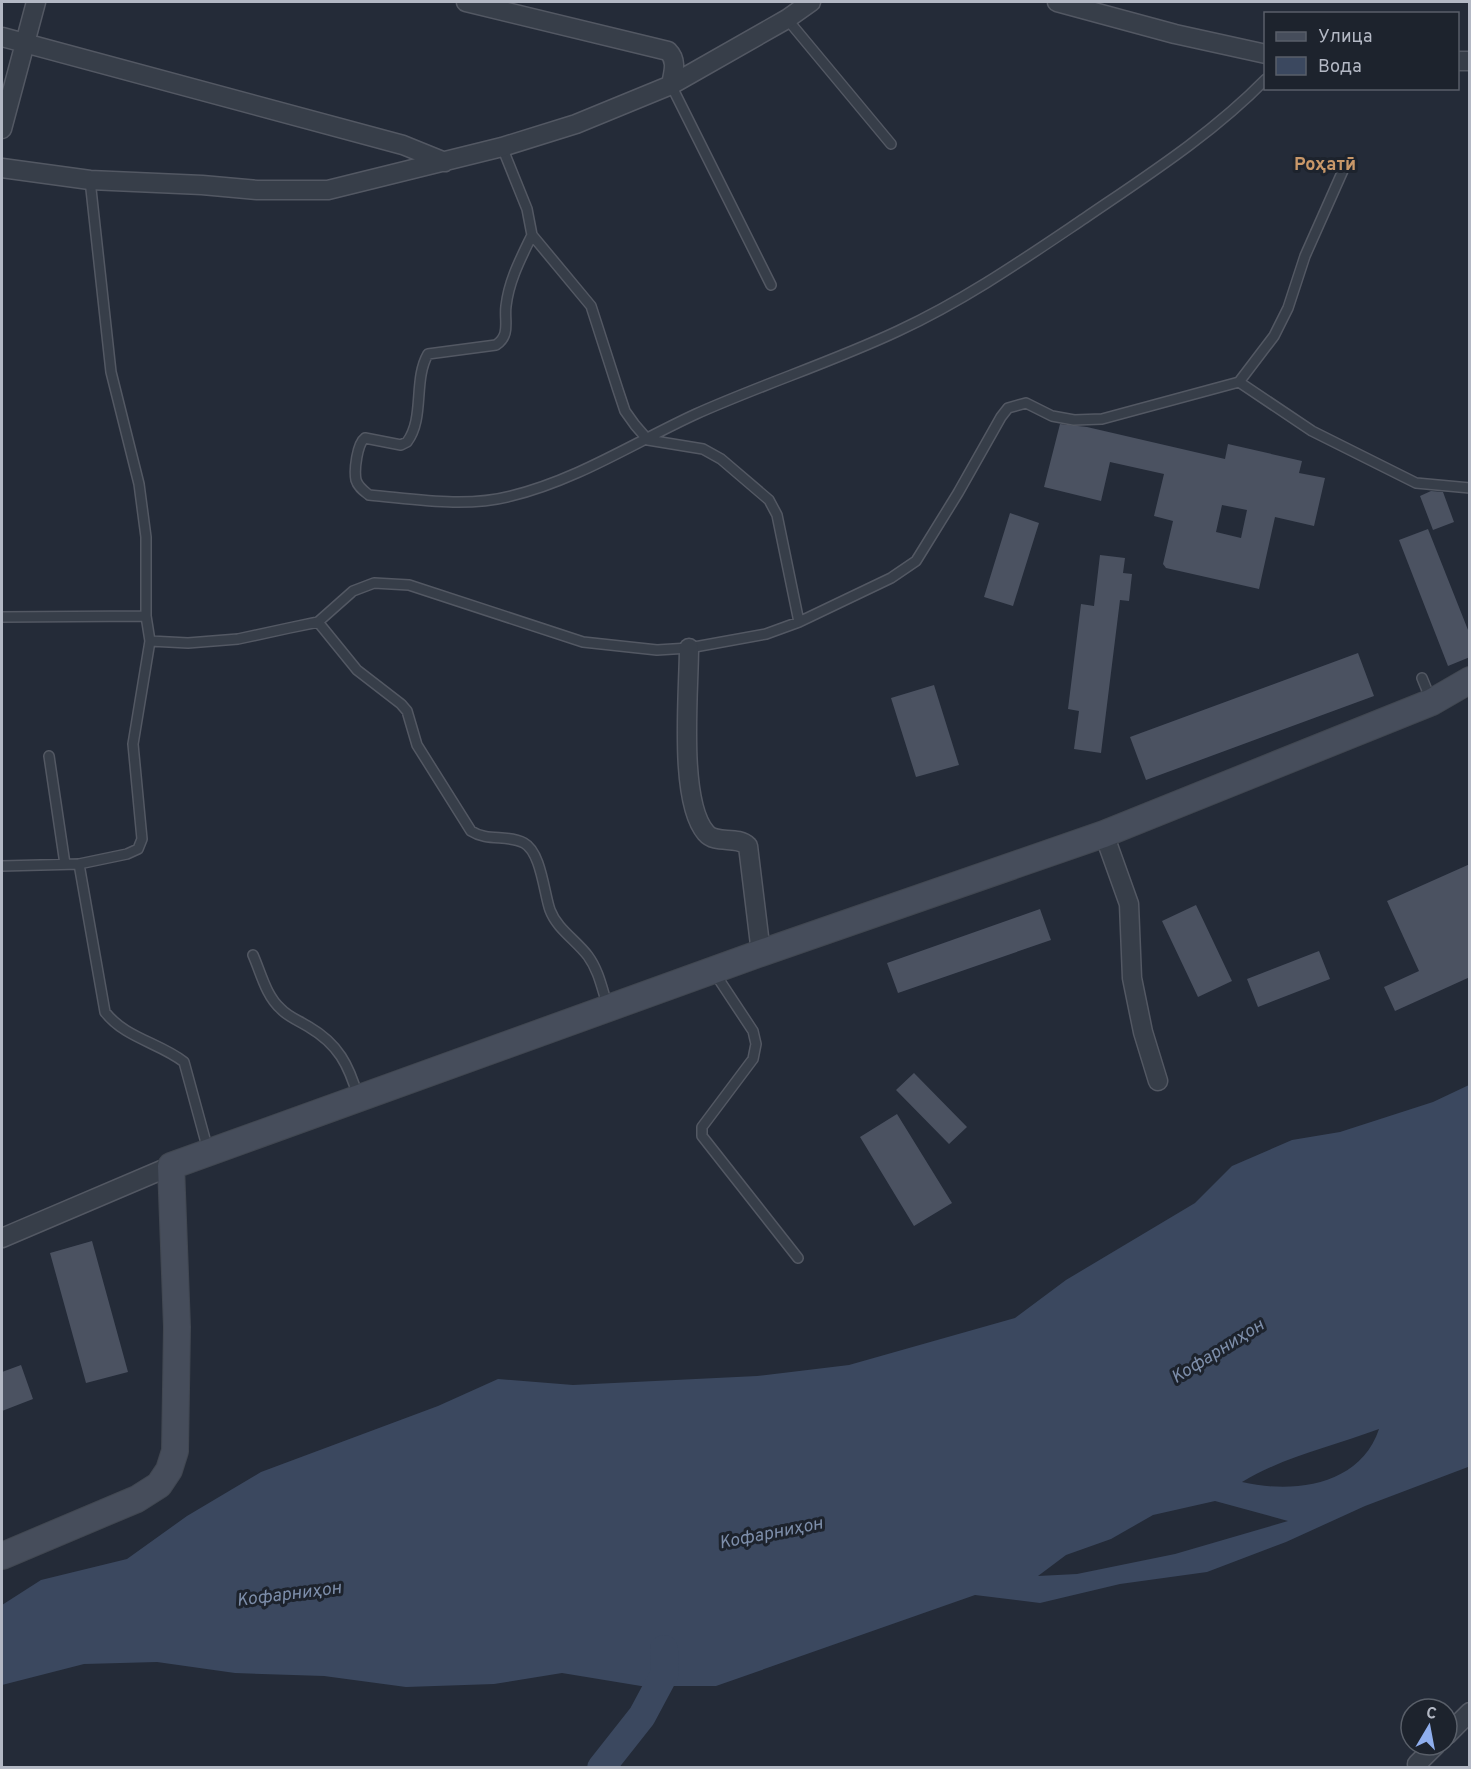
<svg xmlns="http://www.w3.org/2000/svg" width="1471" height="1769" viewBox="0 0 1471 1769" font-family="Overpass,sans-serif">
  <rect width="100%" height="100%" fill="#242b38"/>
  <path fill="#3b485f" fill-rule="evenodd" d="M 1469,1085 L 1468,1467 L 1365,1506 L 1286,1542 L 1207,1572 L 1120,1584 L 1040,1603 L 975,1595 L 716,1686 L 641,1686 L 562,1673 L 494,1684 L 406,1687 L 324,1676 L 235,1673 L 157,1662 L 84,1664 L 2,1685 L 2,1605 L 41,1580 L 127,1559 L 187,1516 L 261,1472 L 438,1406 L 498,1379 L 573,1385 L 757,1376 L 849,1365 L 1015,1318 L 1066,1280 L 1195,1203 L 1232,1166 L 1292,1140 L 1340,1132 L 1433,1102 ZM 1379,1429 C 1360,1486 1293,1494 1242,1482 C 1283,1457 1333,1446 1379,1429 ZM 1215,1501 L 1288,1521 L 1175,1554 L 1077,1574 L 1038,1576 L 1066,1555 L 1111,1539 L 1153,1515 Z"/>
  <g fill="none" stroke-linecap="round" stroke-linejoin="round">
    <path stroke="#3b485f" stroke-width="28" d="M 601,1768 L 642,1716 L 665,1673 L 664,1649"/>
  </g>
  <path fill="#4b5261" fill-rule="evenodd" d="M 1060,424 L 1087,427 L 1225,459 L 1228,444 L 1302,461 L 1299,473 L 1325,478 L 1314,526 L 1275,517 L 1259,589 L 1166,568 L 1163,564 L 1173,521 L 1154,516 L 1164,474 L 1110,462 L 1101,501 L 1044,487 ZM 1222,505 L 1247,510 L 1241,538 L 1216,532 Z
    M 1431,491 L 1443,492 L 1454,522 L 1433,530 L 1420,496 Z
    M 1010,513 L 1039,523 L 1013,606 L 984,597 Z
    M 1428,529 L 1470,635 L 1470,657 L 1448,666 L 1399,540 Z
    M 1100,555 L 1125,558 L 1123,573 L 1132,574 L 1129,601 L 1120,600 L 1101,753 L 1074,749 L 1079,711 L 1068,709 L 1081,604 L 1094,606 Z
    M 1358,653 L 1374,696 L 1146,780 L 1130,737 Z
    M 934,685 L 959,765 L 916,777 L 891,698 Z
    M 1470,864 L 1470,977 L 1395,1011 L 1384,987 L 1419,971 L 1387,901 Z
    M 1196,905 L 1232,981 L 1198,997 L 1162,921 Z
    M 1040,909 L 1051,940 L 898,993 L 887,963 Z
    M 1319,951 L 1330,979 L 1258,1007 L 1247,979 Z
    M 914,1073 L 967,1127 L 949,1144 L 896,1090 Z
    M 897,1114 L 952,1203 L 914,1226 L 860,1137 Z
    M 92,1241 L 128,1372 L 86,1383 L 50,1253 Z
    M 21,1365 L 33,1399 L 2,1411 L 2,1372 Z"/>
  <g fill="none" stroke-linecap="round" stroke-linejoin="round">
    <g stroke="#535863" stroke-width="12">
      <path id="lane" d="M 787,19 L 891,144
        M 671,85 L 771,285
        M 502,147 L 527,209 L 532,235
        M 1239,382 L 1312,431 L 1416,483 L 1470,488
        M 2,617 L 146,616
        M 318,622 L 357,670 L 401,704 L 407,711 L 417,745 L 471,831 C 488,842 507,834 524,843 C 541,852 544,893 550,910 C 557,929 576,940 588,956 C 599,971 602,989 608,1007
        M 799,622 L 777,515 L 769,500 L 721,459 L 703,449 L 648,440 L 635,425 L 625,411 L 618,390 L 591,306 L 532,235 C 521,258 509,280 506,306 C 504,321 511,335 496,345 L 428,354 C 413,380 425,418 407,442 L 401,445 L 365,438 C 357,444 354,470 356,480 C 358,487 364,491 369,495 C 415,499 465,508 511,496 C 577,480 635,442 696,414 C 763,384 832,362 898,331 C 965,300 1024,259 1085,218 C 1148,175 1212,134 1266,79
        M 150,641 L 188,643 L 238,639 L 289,628 L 318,622 L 353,591 L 374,583 L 409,585 L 583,642 L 657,650 L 689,648 L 766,634 L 799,622 L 891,578 L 916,561 L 958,493 L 1001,417 L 1008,408 L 1026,403 L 1052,416 L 1074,420 L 1102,419 L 1239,382 L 1274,336 L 1288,308 L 1305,256 L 1345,166
        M 1422,678 L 1431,700
        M 49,756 L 65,864
        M 79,864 L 127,854 L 138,849 L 142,839 L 133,744 L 150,641 L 146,616 L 146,537 L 139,484 L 111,372 L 90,180
        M 2,866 L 79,864 L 105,1012 C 125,1038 160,1043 184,1062 L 208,1150
        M 253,955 C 261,973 266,996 281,1009 C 288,1017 300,1021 309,1027 C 338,1044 349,1065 358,1097
        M 714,972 L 753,1031 L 756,1044 L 753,1059 L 702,1127 L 702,1136 L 798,1258"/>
    </g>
    <g stroke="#535863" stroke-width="21">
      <path id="street" d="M 466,2 L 668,51 C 678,61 673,73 671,85
        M 1057,2 L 1175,34 L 1266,54
        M 2,37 L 403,145 L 445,162
        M 1458,61 L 1470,61
        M 2,129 L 36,2
        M 2,168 L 90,180 L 202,185 L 257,190 L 328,190 L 502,147 L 576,124 L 671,85 L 787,19 L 811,2
        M 689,648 C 689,691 678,801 706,833 C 716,845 737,835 748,846 L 761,953
        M 1104,834 L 1129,904 L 1132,978 L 1143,1032 L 1158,1081
        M 2,1238 L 171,1166
        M 1447,1735 L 1470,1712
        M 1417,1764 L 1436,1745"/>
    </g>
    <g stroke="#414751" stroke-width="28">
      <path id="secondary" d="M 2,1556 L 137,1499 L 159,1485 L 169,1470 L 175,1451 L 177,1327 L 171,1166 L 761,953 L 1104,834 L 1432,702 L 1470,680"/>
    </g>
    <use href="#lane" stroke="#373e49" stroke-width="9"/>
    <use href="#street" stroke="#373e49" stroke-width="18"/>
    <use href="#secondary" stroke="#464d5b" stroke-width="26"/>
  </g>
  <g text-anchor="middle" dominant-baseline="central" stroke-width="6" stroke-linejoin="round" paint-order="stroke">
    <g font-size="18" font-weight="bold" fill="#c99869" stroke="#1d232d">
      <text x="1325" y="165">Роҳатӣ</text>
    </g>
    <g font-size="18" font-style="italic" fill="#7d8eaa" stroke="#1d232d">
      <text transform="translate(1218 1352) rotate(-32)">Кофарниҳон</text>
      <text transform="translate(771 1534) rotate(-11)">Кофарниҳон</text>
      <text transform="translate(289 1595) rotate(-7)">Кофарниҳон</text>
    </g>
  </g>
  <rect width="1471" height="1769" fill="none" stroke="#b3b8c4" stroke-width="6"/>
  <rect x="1264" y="12" width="195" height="78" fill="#1d232d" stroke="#595f69" stroke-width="1.5"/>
  <rect x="1276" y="32" width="30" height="9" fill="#464d5b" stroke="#595f69" stroke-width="1.5"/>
  <text x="1318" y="42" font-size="18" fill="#b3b8c4">Улица</text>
  <rect x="1276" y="57" width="30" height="18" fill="#3b485f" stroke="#595f69" stroke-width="1.5"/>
  <text x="1318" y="72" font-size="18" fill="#b3b8c4">Вода</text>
  <g transform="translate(1429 1727) rotate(10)"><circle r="28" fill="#1d232d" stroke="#595f69" stroke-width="1.5"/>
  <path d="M0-4.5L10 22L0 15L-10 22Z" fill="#8faeed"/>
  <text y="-9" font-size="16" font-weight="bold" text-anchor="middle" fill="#b3b8c4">С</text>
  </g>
</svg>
